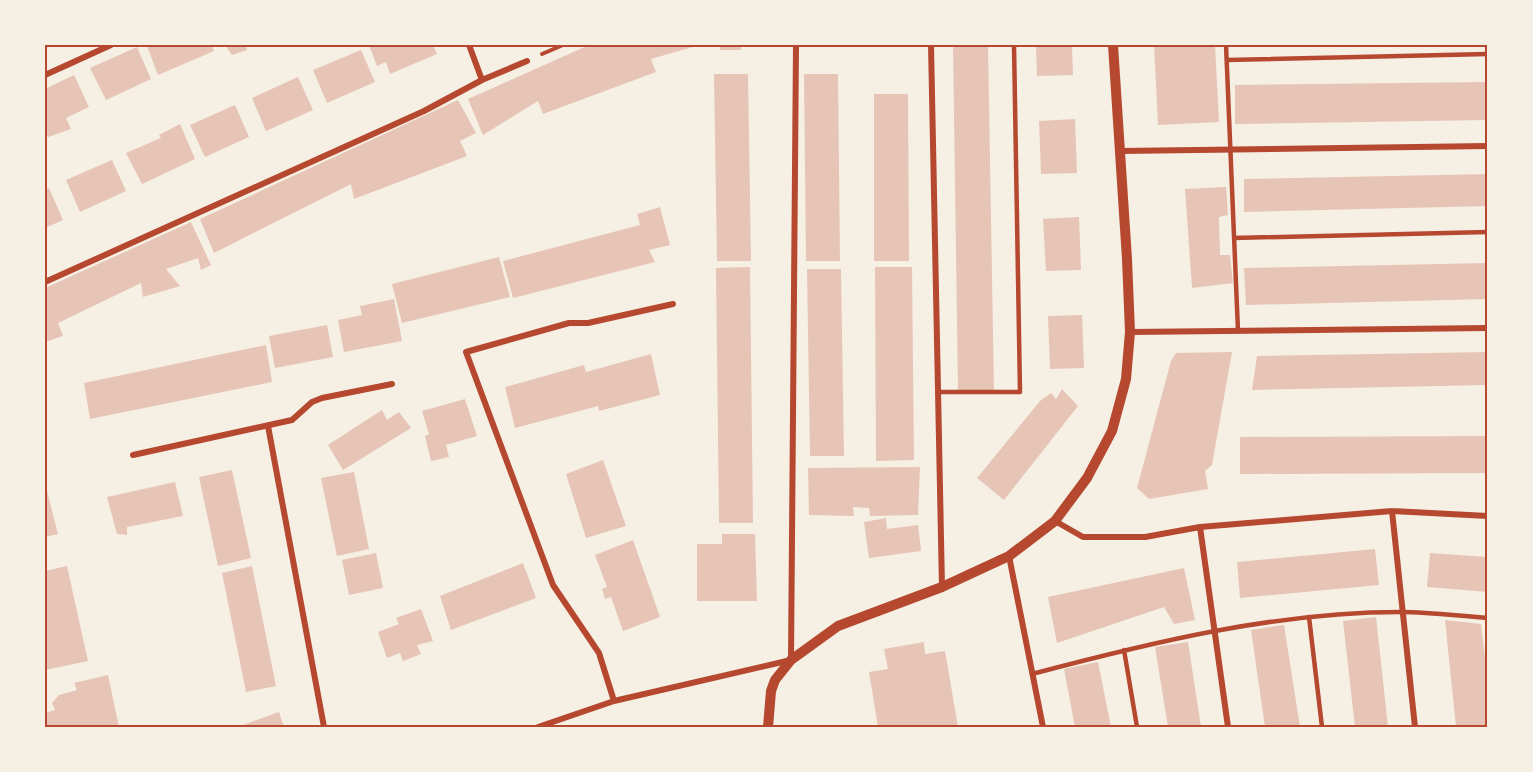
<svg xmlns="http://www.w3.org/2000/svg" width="1533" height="772" viewBox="0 0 1533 772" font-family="Jost,sans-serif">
  <rect width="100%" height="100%" fill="#f6efe4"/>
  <path fill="#e6c5b7" d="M 149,45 L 212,45 L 214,51 L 158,75 L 147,46 Z
    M 225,45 L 245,45 L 247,50 L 232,55 Z
    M 369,45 L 433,45 L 437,54 L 390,74 L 386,62 L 377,66 Z
    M 589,45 L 696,46 L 651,59 L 656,72 L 543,114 L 538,101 L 483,135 L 468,99 Z
    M 720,45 L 741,45 L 741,50 L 720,50 Z
    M 953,45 L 988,45 L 994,390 L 958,391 Z
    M 1036,45 L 1072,45 L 1073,75 L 1037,76 Z
    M 1154,45 L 1215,45 L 1219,122 L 1158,125 Z
    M 137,47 L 151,79 L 106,100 L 90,68 Z
    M 361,50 L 375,82 L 327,103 L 313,70 Z
    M 714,74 L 748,74 L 751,261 L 717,261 Z
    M 804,74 L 838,74 L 840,261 L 806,261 Z
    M 74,75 L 89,107 L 66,118 L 71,129 L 48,137 L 45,130 L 45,89 Z
    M 298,77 L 313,110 L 266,131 L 252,98 Z
    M 1488,82 L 1488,120 L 1235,124 L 1235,85 Z
    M 874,94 L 908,94 L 909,261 L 874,261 Z
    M 458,100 L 476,133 L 460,141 L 467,156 L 354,199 L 351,184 L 214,253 L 200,219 Z
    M 235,105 L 249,137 L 205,157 L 190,125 Z
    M 1075,119 L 1077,173 L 1041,174 L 1039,121 Z
    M 180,124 L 195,159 L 142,184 L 126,153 L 161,138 L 159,135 Z
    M 112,160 L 126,191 L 80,212 L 66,180 Z
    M 1488,174 L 1488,206 L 1244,212 L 1244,179 Z
    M 1226,187 L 1228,215 L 1219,217 L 1220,255 L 1230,255 L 1233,283 L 1192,288 L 1185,189 Z
    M 49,188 L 63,220 L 45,228 L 45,190 Z
    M 660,207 L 670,245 L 649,250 L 655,262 L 513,298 L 503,261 L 640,225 L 637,214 Z
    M 1079,217 L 1081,270 L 1046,271 L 1043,219 Z
    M 191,222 L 211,265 L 201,270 L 198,258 L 166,269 L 180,286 L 143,297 L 141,283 L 58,323 L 63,336 L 45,342 L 45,288 Z
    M 499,257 L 510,297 L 402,323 L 392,284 Z
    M 1488,263 L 1488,299 L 1246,305 L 1244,268 Z
    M 750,267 L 753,523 L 719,523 L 716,268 Z
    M 875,267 L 912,267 L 914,460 L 876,461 Z
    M 807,269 L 841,269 L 844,456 L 810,456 Z
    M 394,299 L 402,341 L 344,352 L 338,320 L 362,315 L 360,306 Z
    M 1082,315 L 1084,368 L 1050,369 L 1048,316 Z
    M 327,325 L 333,357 L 275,368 L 269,336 Z
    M 266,345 L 272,382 L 90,419 L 84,383 Z
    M 1232,352 L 1212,465 L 1205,471 L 1208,489 L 1149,499 L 1137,488 L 1171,361 L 1176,353 Z
    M 1488,352 L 1488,385 L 1252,390 L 1257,356 Z
    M 651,354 L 660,395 L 599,411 L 598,406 L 515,428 L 505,387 L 584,365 L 586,372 Z
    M 1062,389 L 1078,406 L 1004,500 L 977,478 L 1040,401 L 1051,393 L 1056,399 Z
    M 465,399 L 477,436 L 446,445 L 449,457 L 431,461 L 425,436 L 429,434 L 422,411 Z
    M 382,410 L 387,420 L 399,412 L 411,428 L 343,470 L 328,445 Z
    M 1488,436 L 1488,473 L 1240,474 L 1240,437 Z
    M 603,460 L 626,526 L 586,538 L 566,474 Z
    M 920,467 L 918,515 L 870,516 L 869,508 L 853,507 L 854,516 L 809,515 L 808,468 Z
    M 232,470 L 251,558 L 218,566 L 199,477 Z
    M 354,472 L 369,549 L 337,556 L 321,478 Z
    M 175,482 L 183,516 L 127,527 L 127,535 L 117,534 L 107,497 Z
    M 45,483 L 58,534 L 45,537 Z
    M 886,518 L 887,529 L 918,525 L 921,551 L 869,558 L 864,522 Z
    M 722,534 L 755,534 L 757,601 L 697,601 L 697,544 L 722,544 Z
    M 633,540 L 660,617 L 623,631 L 611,597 L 605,599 L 602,589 L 607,587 L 595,555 Z
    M 1375,549 L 1379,585 L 1240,598 L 1237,562 Z
    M 376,553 L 383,588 L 349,595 L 342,560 Z
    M 1430,553 L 1488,557 L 1488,592 L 1427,587 Z
    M 523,563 L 536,598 L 451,630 L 440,596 Z
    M 67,566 L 88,661 L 45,670 L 45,571 Z
    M 252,566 L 276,686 L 246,692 L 222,573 Z
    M 1184,568 L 1195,620 L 1174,624 L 1164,607 L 1057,643 L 1048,597 Z
    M 421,609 L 433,641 L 417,645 L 421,654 L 403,661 L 400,653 L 387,658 L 378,632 L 399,624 L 396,618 Z
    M 1376,617 L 1388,727 L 1355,727 L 1343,621 Z
    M 1445,620 L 1481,624 L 1488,682 L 1488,727 L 1456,727 Z
    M 1284,625 L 1300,727 L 1265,727 L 1251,630 Z
    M 924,642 L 925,654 L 945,651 L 958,727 L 878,727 L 869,672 L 888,669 L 884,649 Z
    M 1188,642 L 1201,727 L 1168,727 L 1155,647 Z
    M 1098,662 L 1111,727 L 1075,727 L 1064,669 Z
    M 108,675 L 119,727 L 45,727 L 45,713 L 55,710 L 52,703 L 59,695 L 77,690 L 74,683 Z
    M 279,712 L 284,727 L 237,727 Z"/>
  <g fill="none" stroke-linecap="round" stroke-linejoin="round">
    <path stroke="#b5482f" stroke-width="4" d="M 542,54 L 563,45"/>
    <path stroke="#b5482f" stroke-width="4.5" d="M 1226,45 L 1238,331
      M 1227,60 L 1488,54
      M 1234,238 L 1488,232
      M 938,392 L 1020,392 L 1014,45
      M 1309,617 L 1322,727
      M 1124,650 L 1137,727
      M 1032,674 C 1153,642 1276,612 1401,612 C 1430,612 1459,616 1488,618"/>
    <path stroke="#b5482f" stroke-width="6" d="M 469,45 L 482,80
      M 931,45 L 942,587
      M 45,75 L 111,45
      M 1120,151 L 1488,146
      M 45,282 L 424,111 L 482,80 L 527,61
      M 1130,332 L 1488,328
      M 268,426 L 324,727
      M 133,455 L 292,420 L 312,402 L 322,398 L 392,384
      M 1392,511 L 1415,727
      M 1055,521 L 1083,537 L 1145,537 L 1200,527 L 1392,511 L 1488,516
      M 1200,527 L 1228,727
      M 1009,556 L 1043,727
      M 614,701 L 599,653 L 553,585 L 466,352 L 569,323 L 588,323 L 673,304
      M 538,727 L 614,701 L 791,660 L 796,45"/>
    <path stroke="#b5482f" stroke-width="10" d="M 768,727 L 771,691 L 775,680 L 791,660 L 838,626 L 942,587 L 1009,556 L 1055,521 L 1087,478 L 1112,431 L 1126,379 L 1130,332 L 1127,259 L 1113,45"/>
  </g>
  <rect width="1533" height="772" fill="none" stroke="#f6efe4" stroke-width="93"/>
  <rect x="46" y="46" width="1440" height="680" fill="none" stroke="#b5482f" stroke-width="2"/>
</svg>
